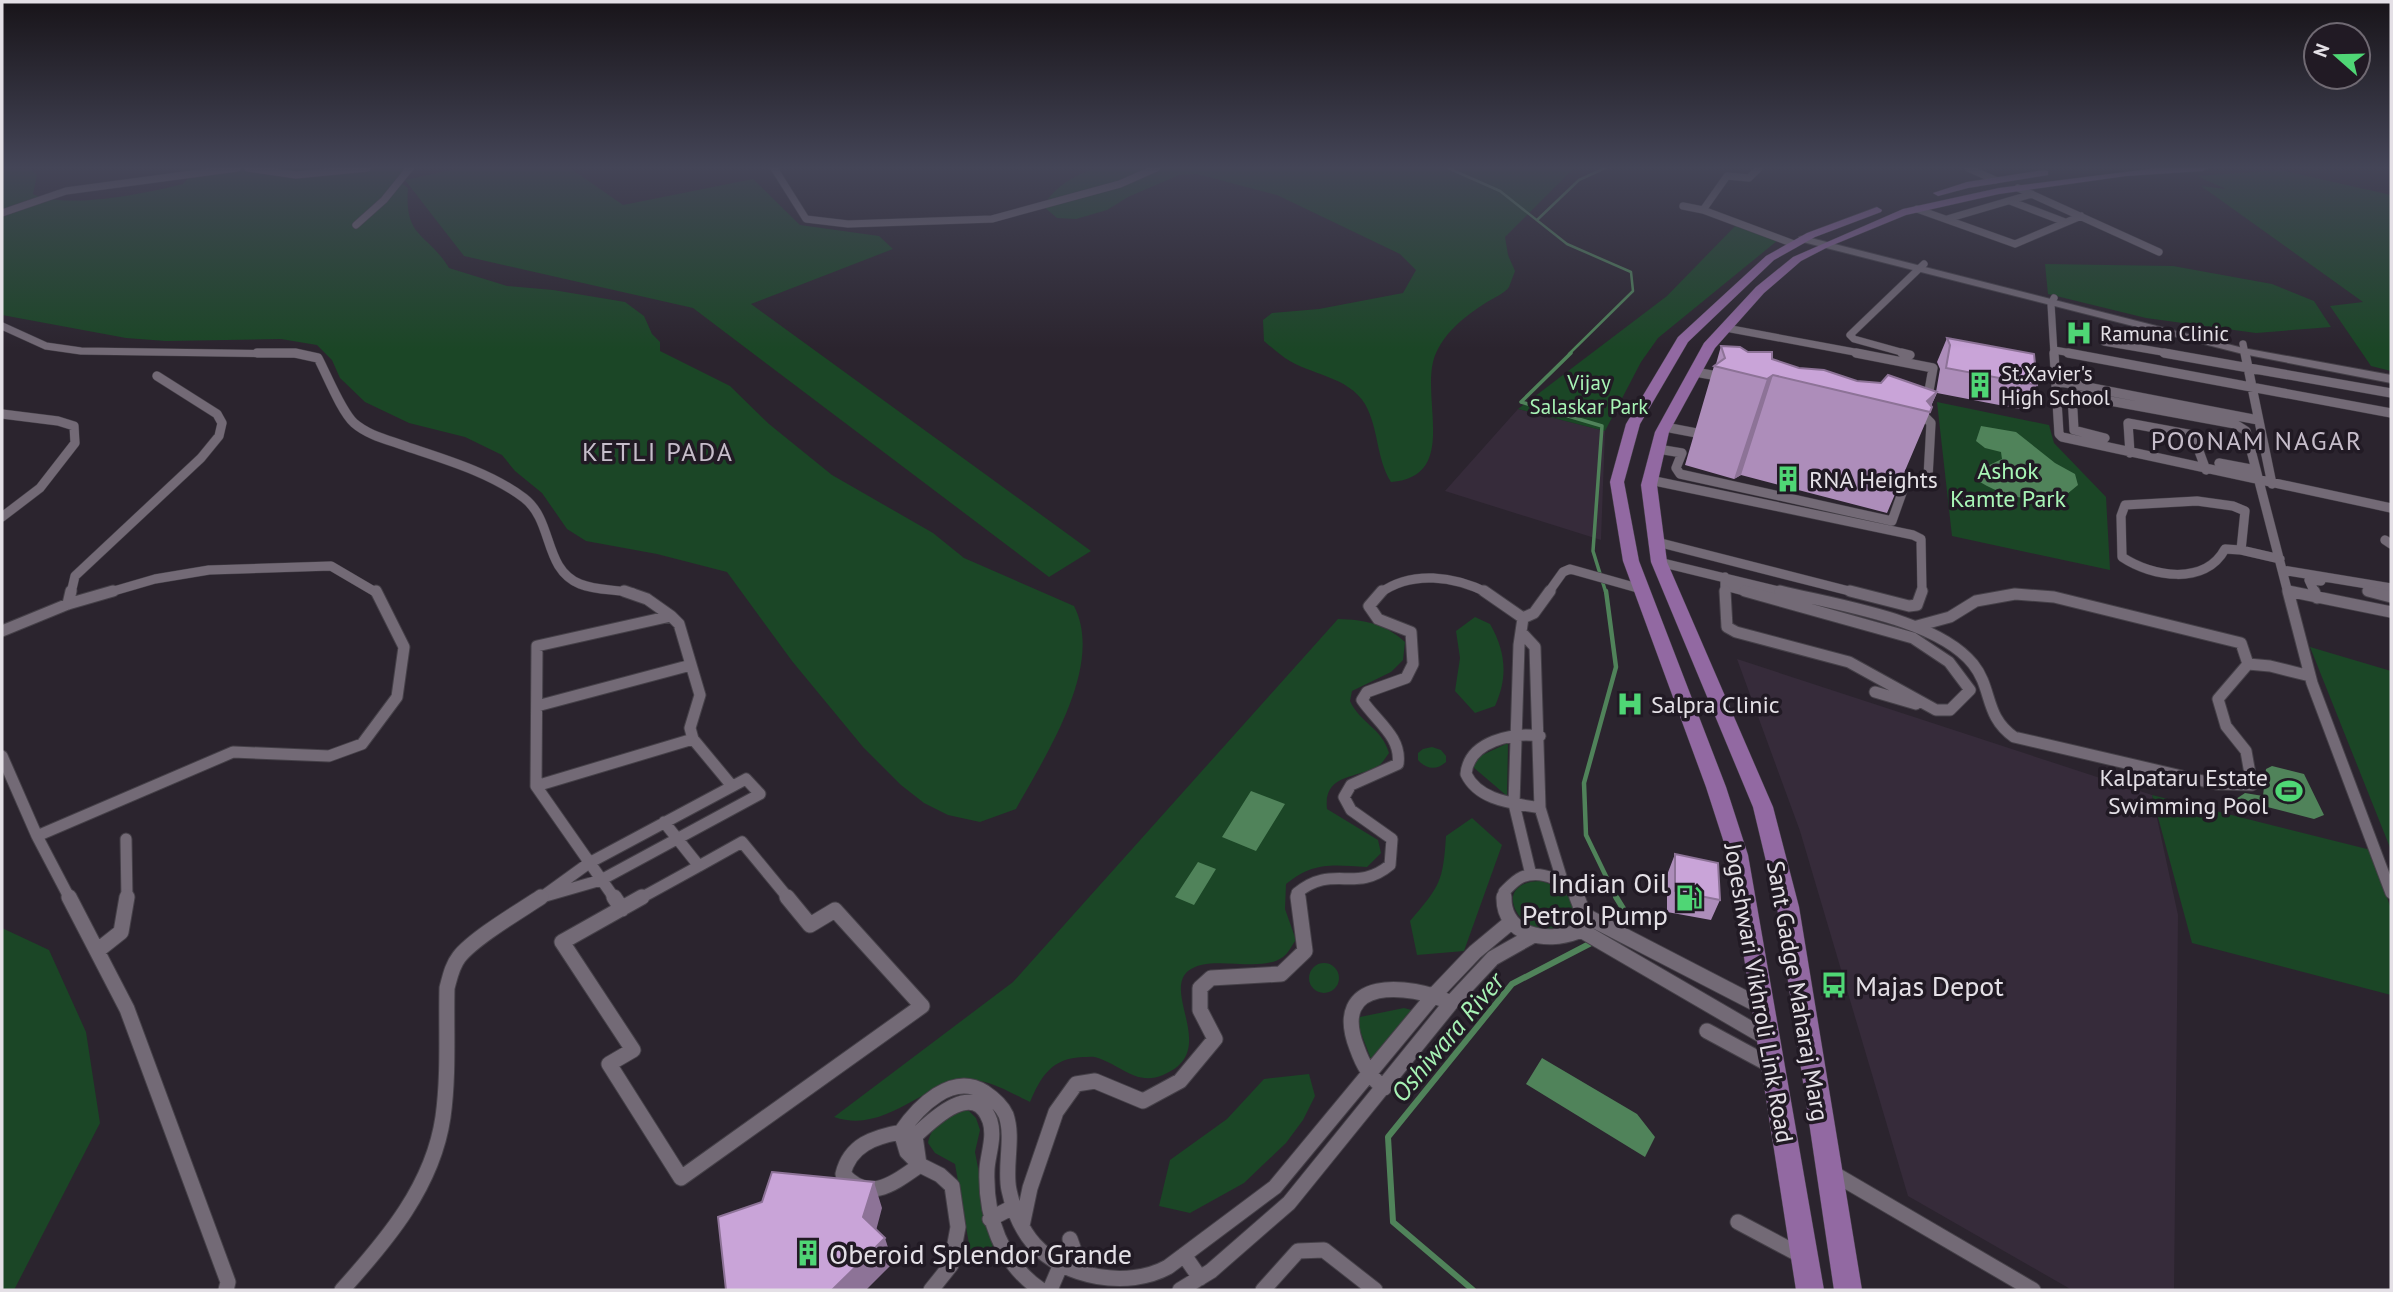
<svg xmlns="http://www.w3.org/2000/svg" width="2393" height="1292" viewBox="0 0 2393 1292" font-family="'PT Sans',sans-serif">
  <rect width="100%" height="100%" fill="#2b242e"/>
  <path fill="#362b3a" d="M 1518,409 L 1605,431 L 1601,540 L 1445,491 Z
    M 1737,659 L 2152,795 L 2178,915 L 2174,1290 L 2072,1290 L 1908,1196 L 1800,831 Z"/>
  <path fill="#1b4626" d="M 18,168 L 31,170 L 37,175 L 33,194 C 67,210 147,193 183,184 L 188,178 L 180,169 L 175,168 L 402,168 L 405,175 L 401,183 L 408,188 C 404,239 427,232 449,268 L 507,286 L 553,290 L 625,302 L 644,316 L 652,334 L 660,342 L 660,351 L 730,386 L 769,424 L 832,475 L 933,533 L 964,558 L 1074,606 C 1105,666 1045,756 1016,809 L 980,822 L 948,815 L 924,803 L 901,785 L 863,747 L 792,661 L 727,572 L 657,554 L 586,541 L 567,529 L 542,493 L 515,471 L 502,455 L 465,437 L 409,423 L 365,402 L 340,378 L 332,360 L 317,345 L 281,339 L 166,341 L 126,338 L 2,315 L 2,170 Z
    M 460,168 L 570,168 L 623,205 L 753,179 L 800,225 L 879,236 L 893,249 L 751,304 L 1091,551 L 1049,577 L 693,308 L 464,256 L 405,180 Z
    M 1095,168 L 1574,168 L 1505,237 L 1508,255 L 1515,271 C 1513,276 1511,282 1509,287 C 1505,293 1494,298 1487,302 C 1465,316 1440,335 1433,362 C 1423,405 1457,477 1391,482 C 1376,458 1379,429 1365,404 C 1348,376 1310,375 1285,358 C 1278,353 1271,347 1264,341 L 1263,320 L 1272,313 L 1319,309 L 1403,293 L 1416,270 L 1400,254 L 1277,195 L 1197,174 L 1179,175 L 1128,197 L 1107,210 L 1076,219 L 1057,218 L 1043,206 C 1057,185 1072,177 1095,168 Z
    M 2280,170 L 2391,195 L 2391,371 L 2371,366 L 2330,306 L 2363,302 L 2201,186 L 2226,189 L 2197,176 Z
    M 1739,222 L 1783,236 L 1658,338 L 1641,362 L 1605,431 L 1518,409 L 1667,296 Z
    M 2045,264 L 2173,266 L 2272,284 L 2314,301 L 2331,327 L 2256,333 L 2146,318 L 2048,294 Z
    M 1937,402 L 2049,425 L 2054,443 L 2106,497 L 2110,570 L 1952,536 Z
    M 1475,617 L 1490,624 C 1506,652 1508,677 1495,706 L 1475,713 L 1455,691 L 1460,658 L 1456,631 Z
    M 1338,619 C 1365,620 1384,623 1405,642 L 1403,660 L 1391,672 L 1352,691 L 1350,701 C 1360,723 1382,728 1389,753 C 1386,757 1382,764 1378,766 C 1357,779 1323,773 1327,809 L 1378,840 L 1381,853 L 1367,867 C 1333,865 1314,861 1286,884 L 1285,909 L 1296,940 C 1292,945 1288,954 1283,957 C 1260,974 1210,953 1188,971 C 1162,994 1220,1052 1163,1075 C 1137,1086 1122,1066 1098,1058 C 1094,1056 1088,1057 1083,1057 C 1052,1058 1041,1076 1030,1102 C 1015,1095 995,1083 979,1081 C 926,1075 890,1136 834,1117 L 1013,982 Z
    M 2310,647 L 2391,671 L 2391,850 Z
    M 1508,743 L 1507,796 L 1473,767 L 1478,757 Z
    M 1432,747 L 1441,750 L 1446,756 L 1446,762 C 1436,771 1426,769 1418,760 L 1418,753 L 1423,749 Z
    M 2152,795 L 2371,850 L 2391,909 L 2391,995 L 2192,943 Z
    M 1472,818 L 1502,845 L 1464,951 L 1417,955 L 1410,921 C 1440,886 1443,882 1446,836 Z
    M 1541,881 C 1560,887 1579,898 1572,920 C 1535,959 1478,882 1541,881 Z
    M 2,928 L 49,950 L 86,1032 L 100,1123 L 14,1290 L 2,1290 Z
    M1309 978a15 15 0 1 1 30 0a15 15 0 1 1-30 0Z
    M 1404,1008 L 1415,1011 L 1373,1064 L 1355,1018 Z
    M 1309,1074 L 1315,1096 L 1303,1120 L 1286,1143 L 1244,1183 L 1190,1213 L 1159,1206 L 1170,1160 L 1227,1119 L 1264,1079 Z
    M 961,1111 L 969,1111 L 976,1118 L 980,1130 L 975,1152 L 995,1258 L 972,1261 L 955,1164 L 935,1153 L 928,1143 C 932,1124 944,1119 961,1111 Z"/>
  <path fill="#50835a" d="M 1981,426 L 2016,432 L 2055,463 L 2075,474 L 2078,485 L 2055,504 C 2028,499 2004,497 1980,482 L 1979,470 L 2002,459 L 2001,452 L 1985,448 L 1976,441 Z
    M 2272,766 L 2304,774 L 2324,815 L 2314,819 L 2236,799 L 2245,793 L 2263,796 L 2266,769 Z
    M 1251,791 L 1285,804 L 1256,851 L 1222,837 Z
    M 1198,862 L 1216,869 L 1194,905 L 1175,897 Z
    M 1542,1058 L 1637,1114 L 1655,1137 L 1645,1157 L 1526,1084 Z"/>
  <g fill="none" stroke-linecap="round" stroke-linejoin="round">
    <path stroke="#50835a" stroke-width="2.5" d="M 1448,168 L 1500,191 L 1567,244 L 1631,272 L 1633,291 L 1569,354
      M 1537,220 L 1579,180 L 1605,168"/>
    <path stroke="#50835a" stroke-width="3.5" d="M 1571,353 L 1521,402 L 1602,426 L 1593,551 L 1606,593"/>
    <path stroke="#50835a" stroke-width="4.5" d="M 1606,591 L 1616,667 L 1584,783 L 1586,835 L 1617,899"/>
    <path stroke="#50835a" stroke-width="6" d="M 1616,897 L 1632,923 L 1620,929
      M 1473,1290 L 1393,1222 L 1388,1137 L 1512,984 L 1593,942"/>
    <g stroke="#454048" stroke-width="8">
      <path id="minor-far3" d="M 248,168 L 296,175 L 367,168
        M 774,168 L 806,219 L 848,224 L 992,219 L 1120,184 L 1156,168
        M 1759,168 L 1749,178 L 1727,176 L 1703,210 L 1794,244
        M 1968,168 L 1995,180
        M 2018,188 L 2159,252
        M 2010,201 L 2065,222
        M 1683,206 L 1703,210
        M 1917,209 L 2015,244 L 2081,216
        M 2,213 L 66,191 L 237,168
        M 1947,219 L 2032,194
        M 356,225 L 384,200 L 410,168
        M 2054,298 L 2051,304 L 2054,354
        M 2,326 L 46,346 L 81,351 L 301,354
        M 1726,328 L 1865,354
        M 2104,342 L 2174,354
        M 2243,344 L 2245,354
        M 2054,350 L 2077,354
        M 1908,354 L 1854,339 L 1850,335 L 1924,264"/>
    </g>
    <g stroke="#454048" stroke-width="10">
      <path id="minor-far2" d="M 257,353 L 295,353 L 318,358 C 327,375 341,411 354,423 C 369,436 389,440 408,447 C 447,460 491,473 524,498 C 554,521 543,569 580,584 C 597,591 616,589 633,593
        M 1856,353 L 1933,368 L 1927,402
        M 1902,353 L 1910,355
        M 2054,353 L 2059,434 L 2062,437 L 2391,508
        M 2068,353 L 2391,413
        M 2164,353 L 2391,393
        M 2245,353 L 2272,484
        M 1695,372 L 1723,377
        M 2056,381 L 2258,420
        M 2,414 L 58,421 L 74,426 L 75,443 L 40,488 L 2,517
        M 1665,427 L 1707,435
        M 2105,438 L 2074,430 L 2072,394 L 2235,424 L 2246,431 L 2288,593
        M 1658,449 L 1682,453 L 1676,468 L 1680,474 L 1892,521 L 1903,490 L 1888,481
        M 2130,453 L 2128,423 L 2193,435 L 2206,470
        M 2219,463 L 2256,470
        M 1890,474 L 1921,480 L 1928,477 L 1931,423 L 1925,417 L 1914,415
        M 1650,480 L 1913,535 L 1921,539 L 1922,593
        M 2197,501 L 2233,506 L 2245,511 L 2241,550 L 2225,549 C 2205,586 2152,577 2122,557 L 2121,516 L 2125,505 Z
        M 2385,540 L 2391,544
        M 1657,542 L 1857,593
        M 2241,550 L 2280,559
        M 1659,562 L 1787,593
        M 2282,570 L 2391,588
        M 1725,577 L 1725,586
        M 1725,586 L 1751,593
        M 1725,586 L 1725,593
        M 2288,591 L 2297,593
        M 2368,591 L 2375,593
        M 71,593 L 75,576 L 201,458 L 219,436 L 222,423 L 217,414 L 157,376
        M 107,593 L 155,579 L 209,570 L 331,566 L 377,593
        M 1380,593 C 1412,570 1454,576 1488,593
        M 1548,593 L 1563,572 L 1570,569 L 1641,589
        M 2315,593 L 2309,580 L 2321,581"/>
    </g>
    <g stroke="#454048" stroke-width="13">
      <path id="minor-far1" d="M 624,591 L 647,599 L 671,616
        M 1484,591 L 1523,618 L 1519,645 L 1514,804 L 1531,875
        M 1725,591 L 1727,627 L 1736,632 L 1849,662 L 1936,710 L 1950,710 L 1970,690 L 1949,662 L 1913,638 L 1745,591
        M 1780,591 C 1835,605 1937,619 1973,664 C 1993,689 1984,716 2014,737 L 2216,784 L 2252,785 L 2246,751 L 2226,726 L 2218,699 L 2248,664
        M 1850,591 L 1909,606 L 1917,605 L 1922,591
        M 2288,591 L 2312,683 L 2391,893
        M 2288,591 L 2391,612
        M 2314,591 L 2317,598
        M 2368,591 L 2391,597
        M 68,604 L 71,591
        M 1523,618 L 1534,613 L 1550,591
        M 1917,626 L 1950,617 L 1976,601 L 2015,594 L 2054,597 L 2241,643 L 2248,664
        M 2,631 L 68,604 L 113,591
        M 1522,633 L 1535,647 L 1540,808 L 1563,883
        M 2248,664 L 2270,666 L 2310,676
        M 1875,692 L 1916,704
        M 537,706 L 691,665
        M 1540,736 C 1513,732 1469,741 1466,774 C 1479,801 1513,803 1540,808
        M 2,756 L 37,836 L 70,899
        M 746,779 L 760,794 L 601,880 L 542,897 L 589,863 Z
        M 536,786 L 693,739
        M 664,822 L 699,866
        M 37,836 L 233,752 L 329,756 L 362,744 L 397,697 L 404,647 L 376,591
        M 126,839 L 127,899
        M 699,866 L 742,842 L 789,899
        M 538,899 L 542,897
        M 615,899 L 536,786 L 537,646 L 671,616 L 679,624 L 700,695 L 690,728 L 693,739 L 732,786
        M 639,899 L 699,866
        M 1298,899 L 1297,893 C 1333,863 1355,894 1390,865 L 1392,839 L 1351,810 L 1344,797 L 1351,785 L 1398,764 C 1402,737 1376,721 1362,700 L 1367,692 L 1406,678 L 1413,664 L 1411,632 L 1378,619 L 1369,606 L 1382,591
        M 1504,899 L 1504,892 C 1509,887 1515,880 1522,877 C 1543,869 1567,882 1578,899"/>
    </g>
    <g stroke="#454048" stroke-width="17">
      <path id="minor" d="M 69,897 L 127,1009 L 228,1282 L 226,1290
        M 614,897 L 622,909
        M 642,897 L 562,942 L 633,1050 L 609,1064 L 681,1178 L 922,1006 L 835,910 L 810,925 L 787,897
        M 1504,897 C 1503,936 1547,943 1576,932 L 1584,915 L 1577,897
        M 1584,915 L 1762,1007
        M 1579,929 L 1768,1039
        M 97,951 L 121,932 L 127,897
        M 1707,1031 L 1772,1066
        M 1384,1088 C 1370,1077 1363,1065 1357,1048 C 1329,976 1409,983 1451,1003
        M 901,1132 C 874,1137 850,1145 843,1174 C 869,1204 894,1183 920,1165
        M 919,1164 L 915,1136 C 934,1118 975,1079 990,1121 C 995,1137 988,1154 987,1169 C 985,1217 1001,1263 1041,1290
        M 1831,1172 L 2033,1290
        M 990,1219 L 1013,1207
        M 1738,1222 L 1802,1256
        M 1022,1226 L 1030,1188 L 1056,1112 L 1076,1084 L 1095,1081 L 1143,1101 L 1180,1081 L 1215,1039 L 1200,1010 L 1200,988 L 1211,978 L 1281,974 L 1305,951 L 1298,897
        M 1070,1239 L 1076,1256 L 1087,1272
        M 1184,1255 L 1200,1278
        M 342,1290 C 387,1240 433,1186 443,1117 C 449,1074 446,1031 447,988 C 450,977 452,966 459,957 C 474,938 520,911 541,897
        M 931,1290 L 951,1265 L 958,1227 L 952,1186 L 940,1175 L 920,1165 L 907,1152 L 901,1132 C 918,1107 952,1072 984,1092 C 993,1098 1002,1106 1006,1115 C 1014,1138 1004,1167 1009,1190 C 1013,1209 1021,1229 1034,1244 C 1065,1278 1128,1289 1168,1267 L 1275,1187 L 1435,994 L 1475,952 L 1511,922
        M 1050,1290 L 1061,1264
        M 1180,1290 L 1211,1271 L 1289,1203 L 1451,1003 L 1493,958 L 1532,936
        M 1263,1290 L 1298,1251 L 1324,1250 L 1375,1290"/>
    </g>
    <g stroke="#454048" stroke-width="2">
      <path id="secondary" d="M 1803,236 L 2243,348 L 2391,375 L 2391,383 L 2243,354 L 1799,241 L 1799,237 Z"/>
    </g>
    <g stroke="#454048" stroke-width="1">
      <path id="primary" d="M 2157,168 L 2208,168 L 2203,171 L 2126,176 L 1999,194 L 1906,215 L 1828,247 L 1801,261 L 1764,293 L 1715,348 L 1669,432 L 1657,485 L 1667,562 L 1773,807 L 1799,907 L 1862,1290 L 1834,1290 L 1777,907 L 1753,807 L 1651,562 L 1641,485 L 1655,432 L 1704,343 L 1756,287 L 1793,257 L 1903,209 L 1999,188 Z
        M 2044,170 L 2048,171 L 2048,175 L 1968,188 L 1938,196 L 1933,193 L 1967,182 Z
        M 1877,207 L 1882,210 L 1881,212 L 1815,237 L 1774,260 L 1688,342 L 1640,424 L 1624,482 L 1639,561 L 1726,787 L 1748,855 L 1824,1290 L 1796,1290 L 1728,855 L 1706,787 L 1623,561 L 1610,482 L 1626,424 L 1678,337 L 1766,256 L 1807,233 Z"/>
    </g>
    <use href="#minor-far3" stroke="#736a76" stroke-width="7"/>
    <use href="#minor-far2" stroke="#736a76" stroke-width="9"/>
    <use href="#minor-far1" stroke="#736a76" stroke-width="11"/>
    <use href="#minor" stroke="#736a76" stroke-width="15"/>
    <use href="#secondary" fill="#736a76" fill-rule="evenodd"/>
    <use href="#primary" fill="#9269a2" fill-rule="evenodd"/>
  </g>
  <path fill="#ad8dba" d="M 1947,338 L 2037,385 L 2025,410 L 1937,393 L 1931,406 L 1930,412 L 1887,513 L 1741,475 L 1734,479 L 1685,465 L 1714,366 L 1716,364 L 1721,346 L 1748,352 L 1799,368 L 1857,381 L 1936,392 L 1940,369 L 1937,362 Z
    M 1675,854 L 1720,900 L 1711,920 L 1667,912 L 1667,875 Z"/>
  <path fill="#8d7397" d="M 1773,375 L 1741,475 L 1734,479 L 1767,379 Z
    M 1937,392 L 1929,411 L 1927,401 Z
    M 874,1182 L 882,1208 L 873,1242 L 863,1217 Z
    M 885,1238 L 893,1263 L 866,1290 L 832,1290 Z"/>
  <path fill="#c9a4d8" stroke="#8d7397" stroke-width="2" d="M 1947,338 L 2034,354 L 2037,385 L 1946,368 L 1950,345 Z
    M 1721,346 L 1740,347 L 1748,352 L 1772,352 L 1772,359 L 1799,368 L 1824,370 L 1857,381 L 1881,383 L 1888,375 L 1937,392 L 1927,401 L 1932,407 L 1930,412 L 1773,375 L 1767,379 L 1714,366 L 1725,358 Z
    M 1675,854 L 1718,863 L 1720,900 L 1675,891 Z
    M 772,1172 L 874,1182 L 863,1217 L 885,1238 L 832,1290 L 726,1290 L 718,1217 L 762,1202 Z"/>
  <linearGradient id="sky" x2="0" y2="1"><stop stop-color="#181419"/><stop offset="0.48" stop-color="#444557"/><stop offset="1" stop-color="#444557" stop-opacity="0"/></linearGradient>
  <rect width="2393" height="349" fill="url(#sky)"/>
  <defs>
    <g id="hospital-bare" transform="scale(2.1)"><path d="M-5-5h3v3.5h4V-5h3V5h-3V1.5h-4V5h-3Z" fill="#4fd675" stroke="#211a24" stroke-width="2.5" paint-order="stroke"/></g>
    <g id="building-bare" transform="scale(2.1)"><path d="M-4-6H4V6H1V3H-1V6H-4ZM-2.5-4.3h1.7v1.8h-1.7ZM.8-4.3h1.7v1.8H.8ZM-2.5-1h1.7V.8h-1.7ZM.8-1h1.7V.8H.8Z" fill="#4fd675" stroke="#211a24" stroke-width="2.5" paint-order="stroke"/></g>
    <g id="stadium-bare" transform="scale(2.1)"><path d="M0-5a6.5 5 0 1 0 0 10a6.5 5 0 1 0 0-10ZM-3.5-1.8h7v3.6h-7Z" fill="#4fd675" stroke="#211a24" stroke-width="2.5" paint-order="stroke"/></g>
    <g id="fuel-bare" transform="scale(2.1)"><path d="M-5.5-6h7V0h2V4h1.3V-2.5L3-4.5l.8-.8L6-3V5H2.5V1h-1V6h-7ZM-4.2-4.7v3.2H.2V-4.7Z" fill="#4fd675" stroke="#211a24" stroke-width="2.5" paint-order="stroke"/></g>
    <g id="bus-bare" transform="scale(2.1)"><path d="M-5-6H5V4H4V6H2V4H-2V6H-4V4H-5ZM-3.5-4V0h7V-4ZM-3.5 1.2v1.5H-2V1.2ZM2 1.2v1.5H3.5V1.2Z" fill="#4fd675" stroke="#211a24" stroke-width="2.5" paint-order="stroke"/></g>
  </defs>
  <g fill-rule="evenodd">
    <use href="#hospital-bare" x="2079" y="333"/>
    <use href="#building-bare" x="1980" y="385"/>
    <use href="#building-bare" x="1788" y="479"/>
    <use href="#hospital-bare" x="1630" y="704"/>
    <use href="#stadium-bare" x="2289" y="791"/>
    <use href="#fuel-bare" x="1689" y="898"/>
    <use href="#bus-bare" x="1834" y="985"/>
    <use href="#building-bare" x="808" y="1253"/>
  </g>
  <g text-anchor="middle" dominant-baseline="central" stroke-width="7" stroke-linejoin="round" paint-order="stroke">
    <g font-size="21" fill="#e4e0e6" stroke="#211a24" text-anchor="start">
      <text x="2100" y="333">Ramuna Clinic</text>
      <text x="2001" y="373">St.Xavier's<tspan x="2001" dy="24">High School</tspan></text>
    </g>
    <g font-size="21" fill="#a8f5b6" stroke="#211a24">
      <text x="1589" y="382">Vijay<tspan x="1589" dy="24">Salaskar Park</tspan></text>
    </g>
    <g font-size="24" fill="#a8f5b6" stroke="#211a24">
      <text x="2008" y="470">Ashok<tspan x="2008" dy="28">Kamte Park</tspan></text>
    </g>
    <g font-size="24" fill="#e4e0e6" stroke="#211a24" text-anchor="start">
      <text x="1809" y="479">RNA Heights</text>
      <text x="1651" y="704">Salpra Clinic</text>
      <text x="2268" y="777" text-anchor="end">Kalpataru Estate<tspan x="2268" dy="28">Swimming Pool</tspan></text>
    </g>
    <g font-size="24" fill="#e4e0e6" stroke="#211a24">
      <text transform="translate(1798 991) rotate(80)">Sant Gadge Maharaj Marg</text>
      <text transform="translate(1759 993) rotate(80)">Jogeshwari Vikhroli Link Road</text>
    </g>
    <g font-size="26" letter-spacing="2" fill="#c6bdca" stroke="#211a24">
      <text x="2257" y="440">POONAM NAGAR</text>
      <text x="658" y="451">KETLI PADA</text>
    </g>
    <g font-size="26" font-style="italic" fill="#a6f2b4" stroke="#211a24">
      <text transform="translate(1447 1037) rotate(-50)">Oshiwara River</text>
    </g>
    <g font-size="28" fill="#e4e0e6" stroke="#211a24" text-anchor="start">
      <text x="1668" y="882" text-anchor="end">Indian Oil<tspan x="1668" dy="32">Petrol Pump</tspan></text>
      <text x="1855" y="985">Majas Depot</text>
      <text x="829" y="1253">Oberoid Splendor Grande</text>
    </g>
  </g>
  <rect width="2393" height="1292" fill="none" stroke="#e4e0e6" stroke-width="7"/>
  <g transform="translate(2337 56) rotate(290)"><circle r="33" fill="#211a24" stroke="#6f6972" stroke-width="2"/>
  <path d="M0-5L12 26L0 18L-12 26Z" fill="#4fd675"/>
  <text y="-10" font-size="19" font-weight="bold" text-anchor="middle" fill="#e4e0e6">N</text>
  </g>
</svg>
